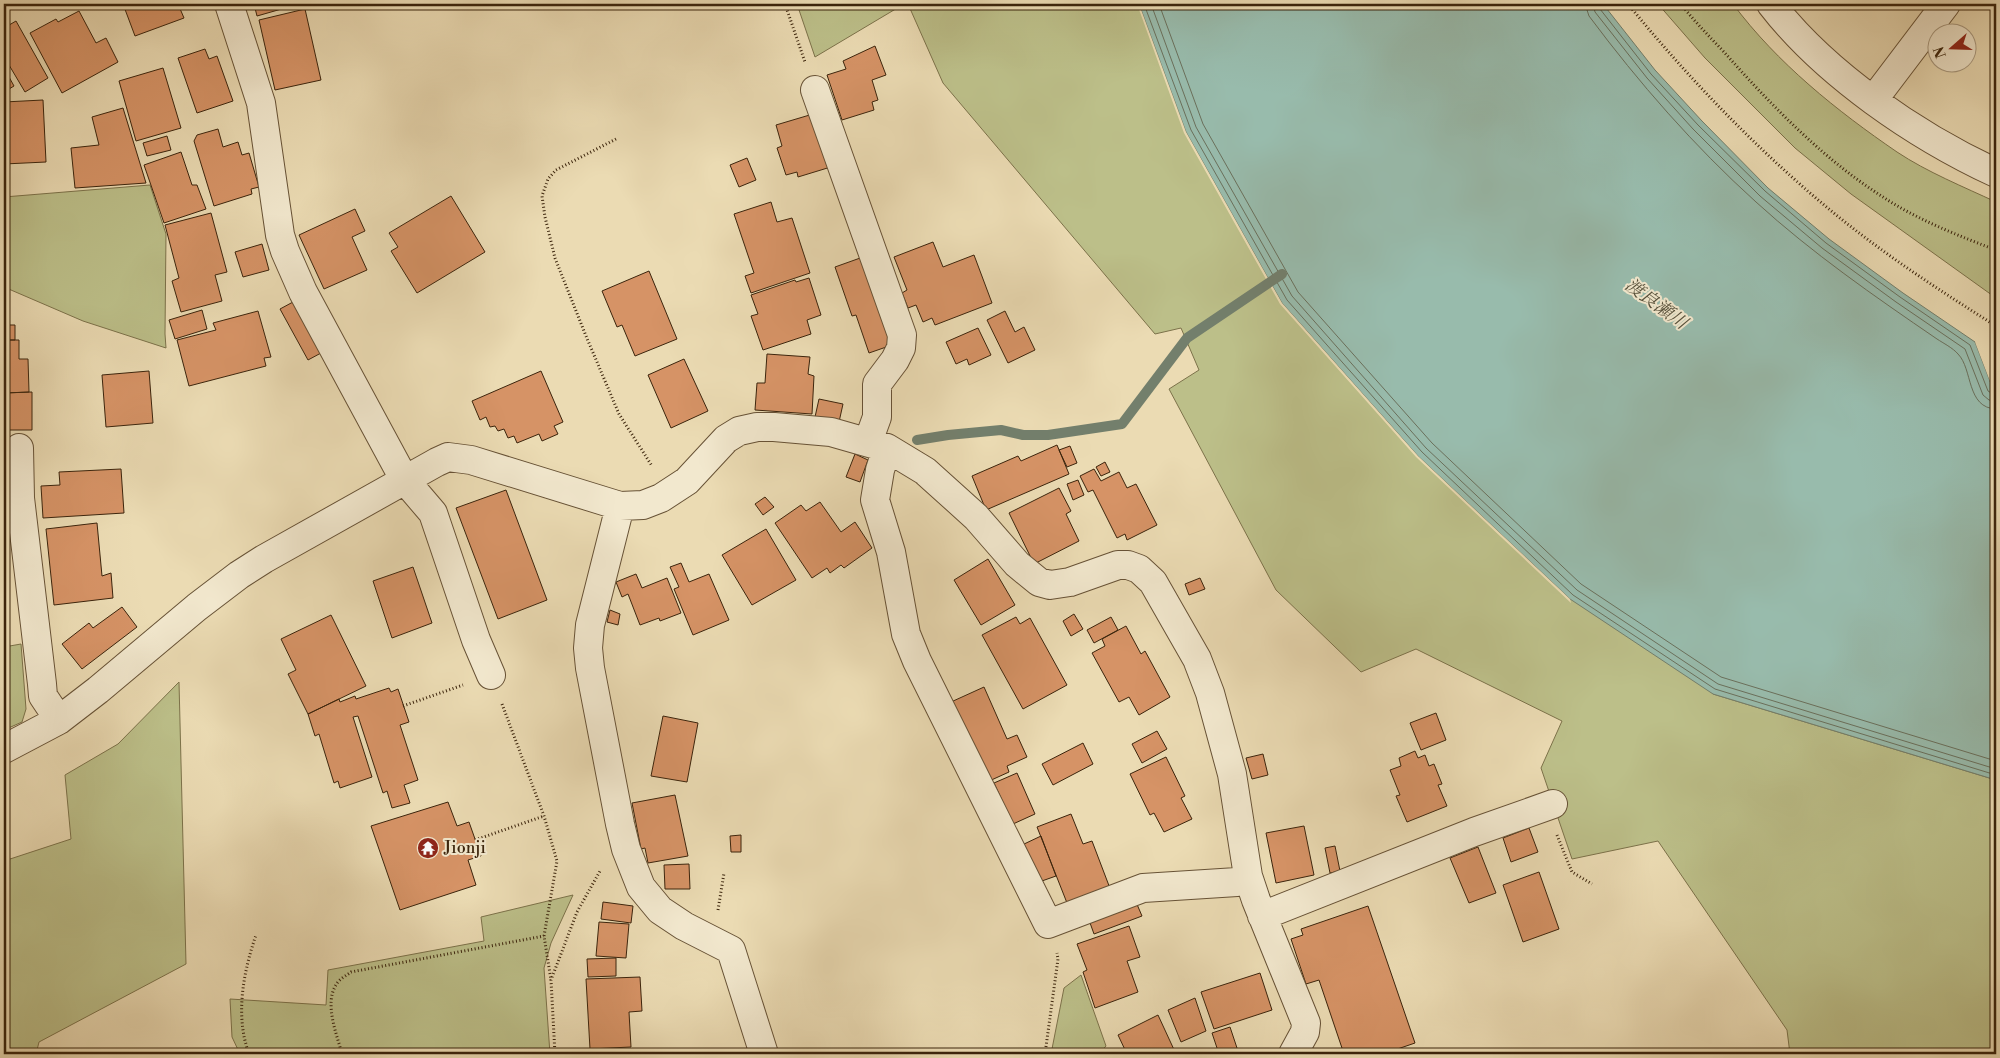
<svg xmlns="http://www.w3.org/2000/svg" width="2000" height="1058" viewBox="0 0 2000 1058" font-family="'Libre Bodoni','Noto Serif JP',serif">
  <rect width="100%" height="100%" fill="#ebdbb3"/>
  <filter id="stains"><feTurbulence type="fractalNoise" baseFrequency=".004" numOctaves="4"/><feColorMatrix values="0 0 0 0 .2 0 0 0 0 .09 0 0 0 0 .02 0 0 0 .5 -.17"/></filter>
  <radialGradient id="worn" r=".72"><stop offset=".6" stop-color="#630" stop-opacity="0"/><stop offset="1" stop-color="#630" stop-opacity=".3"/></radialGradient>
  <path fill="#bcbf89" stroke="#7c724a" d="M 797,4 L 904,4 L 815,57 Z
    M 908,4 L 1139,4 L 1186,132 L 1713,694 L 1996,780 L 1996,1054 L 1790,1054 L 1787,1030 L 1658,841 L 1572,859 L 1541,768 L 1562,721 L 1416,649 L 1361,672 L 1276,590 L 1169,389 L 1199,370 L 1181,328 L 1155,334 L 943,83 Z
    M 1658,4 L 1733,4 C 1777,63 1837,111 1897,152 C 1927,172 1964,187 1996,202 L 1996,298 L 1851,194 L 1795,148 L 1705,58 Z
    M 150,185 L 166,234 L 165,334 L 166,348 L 83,321 L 4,287 L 4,197 Z
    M 21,644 L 26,709 L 22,722 L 4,730 L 4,647 Z
    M 179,682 L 186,964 L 39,1042 L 36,1054 L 4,1054 L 4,861 L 71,839 L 65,775 L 118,744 Z
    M 573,895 L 551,943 L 544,968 L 550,1054 L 240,1054 L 232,1037 L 230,999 L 326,1005 L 328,970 L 484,941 L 481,917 Z
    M 1081,975 L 1106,1046 L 1099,1054 L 1051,1054 L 1064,988 Z"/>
  <path fill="#98bbac" stroke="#737f6c" d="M 1139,4 L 1603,4 L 1655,70 L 1702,121 L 1768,188 L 1829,239 L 1903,293 L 1975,342 L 1993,389 L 1996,392 L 1996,780 L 1713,694 L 1570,599 L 1418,456 L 1282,303 L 1186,132 Z"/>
  <path fill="#ebdbb3" d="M 1137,4 L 1139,4 L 1186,132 L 1282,303 L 1418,456 L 1570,599 L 1571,603 L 1416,457 L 1280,304 L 1184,133 Z
    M 1975,342 L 1978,343 L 1996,392 L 1993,389 Z"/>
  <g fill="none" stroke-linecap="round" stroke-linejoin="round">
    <path stroke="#6a705c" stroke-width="1" d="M 1144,4 L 1191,130 L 1287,300 L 1422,452 L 1573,595 L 1715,689 L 1996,775
      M 1151,4 L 1196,127 L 1292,296 L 1426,448 L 1577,590 L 1718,684 L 1996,769
      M 1159,4 L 1203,124 L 1298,292 L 1432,443 L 1581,584 L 1721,677 L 1996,761
      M 1585,4 L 1589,16 C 1639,83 1694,146 1756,202 C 1812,253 1874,296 1937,339 C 1943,343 1953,348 1958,354 C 1973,369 1966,408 1996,409
      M 1593,4 L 1595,12 L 1647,78 L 1693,129 L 1760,196 L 1822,248 L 1896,302 L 1965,349 L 1983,395 L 1989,400 L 1996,402
      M 1599,4 L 1600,9 L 1651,74 L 1698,125 L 1765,191 L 1826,243 L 1900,297 L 1970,345 L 1988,391 L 1996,396"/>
    <path stroke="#737f6c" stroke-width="10" d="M 917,440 L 948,435 L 1001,430 L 1023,435 L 1048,435 L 1122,424 L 1187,338 L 1282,274"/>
  </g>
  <path fill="#d69366" stroke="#3b240c" d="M 123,4 L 178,4 L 184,18 L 135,36 Z
    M 254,4 L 299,4 L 257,16 Z
    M 305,9 L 321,80 L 275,90 L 259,20 Z
    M 79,11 L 96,43 L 106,38 L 118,62 L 62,93 L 30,33 L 56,19 L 58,22 Z
    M 16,21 L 48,78 L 25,92 L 9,65 L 4,68 L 14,86 L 4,92 L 4,28 Z
    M 875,46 L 886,75 L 872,80 L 878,100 L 872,102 L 874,110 L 842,120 L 827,75 L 846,69 L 843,61 Z
    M 205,49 L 209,59 L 217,56 L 233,101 L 197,113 L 178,58 Z
    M 163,68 L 181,128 L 136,141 L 119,81 Z
    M 43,100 L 46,162 L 4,164 L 4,102 Z
    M 123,108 L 146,183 L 75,188 L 71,148 L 99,145 L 92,117 Z
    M 813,114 L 834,166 L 798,177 L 797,172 L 786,175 L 777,148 L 782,146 L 776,125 Z
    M 218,129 L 223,147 L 238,142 L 242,155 L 249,153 L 259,187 L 251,189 L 252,194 L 214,206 L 194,141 L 197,135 Z
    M 167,136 L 171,150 L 147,156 L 143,143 Z
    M 181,152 L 192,185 L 197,185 L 206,209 L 164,223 L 144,165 Z
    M 747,158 L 756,180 L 739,187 L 730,165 Z
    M 451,196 L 485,252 L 417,293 L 391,251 L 398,247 L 389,233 Z
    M 771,202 L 777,222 L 792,218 L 810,273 L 751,293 L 745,276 L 754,273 L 734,214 Z
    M 355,209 L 365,231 L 352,237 L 367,270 L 324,289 L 299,235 Z
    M 211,213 L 227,272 L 215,275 L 222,301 L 181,312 L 172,281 L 179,278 L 165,225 Z
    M 933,242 L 943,267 L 974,255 L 992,303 L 935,325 L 932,318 L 923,322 L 916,305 L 908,308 L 902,293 L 907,290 L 894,257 Z
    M 262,244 L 269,270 L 243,277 L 235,252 Z
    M 863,257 L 892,345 L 869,353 L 856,315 L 852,316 L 835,267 Z
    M 649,271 L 677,339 L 635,356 L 622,325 L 617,327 L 602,291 Z
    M 809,278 L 821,315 L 807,320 L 811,334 L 763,350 L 751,316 L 758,314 L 751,295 L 795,280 L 796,282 Z
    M 293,302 L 321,353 L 308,360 L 280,309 Z
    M 202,310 L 207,329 L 175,339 L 169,320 Z
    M 258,311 L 271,357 L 264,358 L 266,366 L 189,386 L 177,340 L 216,330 L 213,323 Z
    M 1005,311 L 1015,332 L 1024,327 L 1035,350 L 1008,363 L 987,320 Z
    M 4,325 L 15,325 L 15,340 L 4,340 Z
    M 978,328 L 991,355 L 969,365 L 967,359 L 956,364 L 946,342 Z
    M 4,340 L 19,340 L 19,359 L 28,359 L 29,392 L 4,393 Z
    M 767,354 L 810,357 L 808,374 L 814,376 L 812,414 L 755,410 L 757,383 L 765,383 Z
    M 684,359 L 708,411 L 671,428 L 648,375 Z
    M 149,371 L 153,423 L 106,427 L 102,375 Z
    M 541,371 L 563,422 L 554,426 L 558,434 L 542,441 L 539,434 L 517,443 L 514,436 L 508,438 L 504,429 L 498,431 L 495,426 L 490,427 L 486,417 L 480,420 L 472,401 Z
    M 32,392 L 32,430 L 4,430 L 4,393 Z
    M 819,399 L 843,404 L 839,422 L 815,417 Z
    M 1057,445 L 1069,474 L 986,510 L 972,476 L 1018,456 L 1021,461 Z
    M 1070,446 L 1077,463 L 1067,467 L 1059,450 Z
    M 855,454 L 868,460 L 860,482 L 846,477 Z
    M 1105,462 L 1110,472 L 1101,476 L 1096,467 Z
    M 121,469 L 124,513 L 43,518 L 41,486 L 60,485 L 59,472 Z
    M 1094,469 L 1101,481 L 1119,472 L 1127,488 L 1136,484 L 1157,525 L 1127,540 L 1125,534 L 1117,538 L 1093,490 L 1088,492 L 1080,476 Z
    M 1078,480 L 1084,495 L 1073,500 L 1067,484 Z
    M 1059,488 L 1071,511 L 1066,514 L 1079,541 L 1034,564 L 1009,513 Z
    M 506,490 L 547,600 L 498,619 L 456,508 Z
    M 765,497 L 774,507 L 763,515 L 755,504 Z
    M 820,502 L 841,532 L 855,522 L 872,548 L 844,568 L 841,565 L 830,573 L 827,568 L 812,578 L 775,523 L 801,505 L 806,511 Z
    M 97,523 L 102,576 L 111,573 L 113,598 L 54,605 L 46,529 Z
    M 766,529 L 796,580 L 752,605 L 722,555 Z
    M 988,559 L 1015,605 L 981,625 L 954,580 Z
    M 681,563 L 689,582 L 709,574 L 729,620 L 693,635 L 674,589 L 679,587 L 670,567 Z
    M 413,567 L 432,623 L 392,638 L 373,581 Z
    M 636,574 L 642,588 L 667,578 L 681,613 L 660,621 L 659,618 L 640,625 L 628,594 L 622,597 L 616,582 Z
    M 1200,578 L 1205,589 L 1189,595 L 1185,584 Z
    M 122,607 L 137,627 L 82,669 L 62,644 L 89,623 L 93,628 Z
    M 610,610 L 620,614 L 618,625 L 607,622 Z
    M 1074,614 L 1083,629 L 1071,636 L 1063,621 Z
    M 331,615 L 366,686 L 308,714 L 288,674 L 296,670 L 281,639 Z
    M 1016,617 L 1020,624 L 1030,618 L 1067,685 L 1023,709 L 982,635 Z
    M 1111,617 L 1118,630 L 1094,643 L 1087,630 Z
    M 1126,626 L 1141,654 L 1145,651 L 1170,697 L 1139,715 L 1129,697 L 1119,702 L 1092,653 L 1105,646 L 1102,639 Z
    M 984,687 L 1007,739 L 1017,735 L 1027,757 L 1007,766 L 1009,772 L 987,782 L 951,702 Z
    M 389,688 L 391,692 L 398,689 L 409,722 L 400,725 L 418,780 L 404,785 L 410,803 L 392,808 L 387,791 L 383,793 L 358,716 L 353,717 L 372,777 L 340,788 L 338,781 L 334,783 L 319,734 L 315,736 L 308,714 L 339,699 L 340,702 L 355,696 L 356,699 Z
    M 1436,713 L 1446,740 L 1421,750 L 1410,723 Z
    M 663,716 L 698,723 L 687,782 L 651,776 Z
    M 1157,731 L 1167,749 L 1142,763 L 1132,744 Z
    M 1083,743 L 1093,764 L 1053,785 L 1042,764 Z
    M 1415,751 L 1418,758 L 1425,755 L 1429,766 L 1434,764 L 1442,784 L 1438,785 L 1447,806 L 1407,822 L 1396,796 L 1400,795 L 1390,770 L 1401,766 L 1399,758 Z
    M 1263,754 L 1268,775 L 1252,779 L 1246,758 Z
    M 1166,757 L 1185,796 L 1181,798 L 1192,819 L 1164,832 L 1154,813 L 1150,815 L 1130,774 Z
    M 1017,773 L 1035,814 L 1013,824 L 994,783 Z
    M 675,795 L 688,856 L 648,863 L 645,848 L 641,849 L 632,803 Z
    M 448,802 L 457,826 L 469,822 L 481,856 L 468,860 L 476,885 L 400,910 L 371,826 Z
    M 1071,814 L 1083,844 L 1092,841 L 1111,891 L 1069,908 L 1037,827 Z
    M 1304,826 L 1314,875 L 1276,883 L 1266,833 Z
    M 1529,828 L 1538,852 L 1511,862 L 1503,838 Z
    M 741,835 L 741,852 L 731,852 L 730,836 Z
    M 1041,836 L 1056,876 L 1039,882 L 1022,845 Z
    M 1335,846 L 1340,871 L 1330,873 L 1325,848 Z
    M 1478,847 L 1496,893 L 1469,903 L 1450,858 Z
    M 689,864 L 690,889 L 665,889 L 664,865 Z
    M 1539,872 L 1559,929 L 1523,942 L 1503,885 Z
    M 603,902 L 633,906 L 631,923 L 601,919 Z
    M 1136,902 L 1142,916 L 1094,934 L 1089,920 Z
    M 1368,906 L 1415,1043 L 1383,1054 L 1344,1054 L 1319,980 L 1306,984 L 1291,939 L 1303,935 L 1301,929 Z
    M 599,922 L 629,924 L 626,958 L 596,956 Z
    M 1129,926 L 1140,957 L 1127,961 L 1138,992 L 1095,1008 L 1083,972 L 1087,970 L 1077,944 Z
    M 616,958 L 616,976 L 588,977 L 587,959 Z
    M 1260,973 L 1272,1010 L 1214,1029 L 1201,992 Z
    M 640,977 L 642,1011 L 629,1012 L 631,1047 L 590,1049 L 586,979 Z
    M 1195,998 L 1206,1031 L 1181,1042 L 1168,1010 Z
    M 1158,1015 L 1176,1054 L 1127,1054 L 1118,1035 Z
    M 1230,1027 L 1239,1054 L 1219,1054 L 1212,1033 Z"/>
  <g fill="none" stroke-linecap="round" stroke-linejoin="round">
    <g stroke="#675236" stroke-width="30">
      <path id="minor" d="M 229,4 L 261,103 L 280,235 L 285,251 L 303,292 L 404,479 L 433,513 L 476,640 L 491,675
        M 1771,4 C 1825,74 1916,136 1996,173
        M 815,90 L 902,335 L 901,348 L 895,360 L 877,384 L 877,417 L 868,442
        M 1874,99 L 1946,4
        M 19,448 L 20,498 L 42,684 L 43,696 L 59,720
        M 887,448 L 880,470 L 875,500 L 891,552 L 906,634 L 917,661 L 1048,924 L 1143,888 L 1237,882 L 1248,876
        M 620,506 L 590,625 L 588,648 L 590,668 L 620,824 L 626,849 L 641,887 L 660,910 L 684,926 L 731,950 L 764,1054
        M 4,749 L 59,720 L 98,690 L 197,607 L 239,575 L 264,559 L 437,462 L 448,457 L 471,460 L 620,506 L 643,505 L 661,498 L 687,481 L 726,439 L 739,431 L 757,427 L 774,427 L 831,432 L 887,448 L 925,471 L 976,517 L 1017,564 L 1039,582 L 1050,585 L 1070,582 L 1118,565 L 1128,565 L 1139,569 L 1153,582 L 1197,659 L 1210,693 L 1232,774 L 1248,876 L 1256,900 L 1306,1023 L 1305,1032 L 1293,1054
        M 1262,916 L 1474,832 L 1553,804"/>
    </g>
    <path stroke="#3b240c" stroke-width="3" stroke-dasharray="1 2.5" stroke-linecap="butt" d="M 785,4 L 805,62
      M 1628,4 C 1685,74 1748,140 1817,199 C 1873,247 1934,287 1996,326
      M 1681,4 C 1694,21 1709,36 1724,52 C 1771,105 1823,159 1883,197 C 1916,219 1959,236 1996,250
      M 616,139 L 556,170 L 548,179 L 542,196 L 545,217 L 555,258 L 586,336 L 619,414 L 652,466
      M 502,704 L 544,816 L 557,861 L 544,936 L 551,980
      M 403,706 L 463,685
      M 1557,835 L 1572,872 L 1592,884
      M 475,840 L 544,816
      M 718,910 L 724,873
      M 249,1054 C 235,1016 243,973 256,935
      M 342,1054 C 337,1035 324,1004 336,985 C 339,979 346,976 351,972 L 544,936
      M 555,1054 L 551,980 L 577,912 L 600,871
      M 1045,1054 L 1058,959 L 1057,953"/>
    <use href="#minor" stroke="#f2e8ce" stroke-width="28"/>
  </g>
  <defs>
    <g id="temple-disc" transform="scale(1.125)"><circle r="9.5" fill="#8f2418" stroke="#f2e8ce"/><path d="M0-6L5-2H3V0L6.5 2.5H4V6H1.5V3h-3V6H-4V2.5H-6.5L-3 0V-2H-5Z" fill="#fff"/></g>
  </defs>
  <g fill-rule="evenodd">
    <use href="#temple-disc" x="428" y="848"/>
  </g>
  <g text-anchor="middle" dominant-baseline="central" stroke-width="4" stroke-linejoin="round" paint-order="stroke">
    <g font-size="16" fill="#3b240c" stroke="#f2e8ce" text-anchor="start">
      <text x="444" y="848">Jionji</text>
    </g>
    <g font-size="18" font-style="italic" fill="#57513c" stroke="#f2e8ce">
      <text transform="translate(1656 304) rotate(36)">渡良瀬川</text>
    </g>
  </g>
  <rect width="2000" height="1058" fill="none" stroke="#ebdbb3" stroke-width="20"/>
  <rect x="5" y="5" width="1990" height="1048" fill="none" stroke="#3b240c" stroke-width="2.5"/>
  <rect x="10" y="10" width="1980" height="1038" fill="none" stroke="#3b240c"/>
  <g transform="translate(1952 48) rotate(250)"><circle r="24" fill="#f2e8ce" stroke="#a99a80"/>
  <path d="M0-4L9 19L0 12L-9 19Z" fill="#8f2418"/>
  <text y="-8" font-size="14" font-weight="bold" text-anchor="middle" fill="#3b240c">N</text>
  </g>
  <rect width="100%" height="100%" filter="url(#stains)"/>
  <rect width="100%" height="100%" fill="url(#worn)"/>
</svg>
